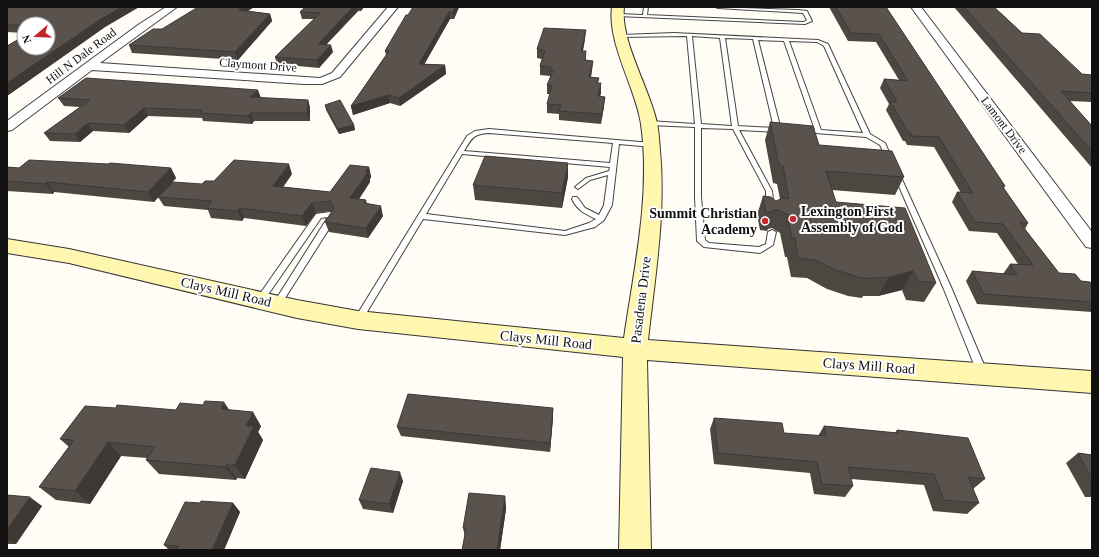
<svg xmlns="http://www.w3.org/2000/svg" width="1099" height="557" viewBox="0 0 1099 557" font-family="'Times New Roman',serif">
  <rect width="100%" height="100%" fill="#fffdf5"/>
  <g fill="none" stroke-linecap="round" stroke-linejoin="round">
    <g stroke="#444" stroke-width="2">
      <path id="lane" d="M 644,7 L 648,7 L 647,15 L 804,22 L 807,20 L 803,13 L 718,8 L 716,7 L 798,10 L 807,11 L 812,21 L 805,24 L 617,16 L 615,15 L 617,14 L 643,15 Z
        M 674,33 L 818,40 L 828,44 L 870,134 L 885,143 L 892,159 L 889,161 L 887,160 L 880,145 L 866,137 L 803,132 L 803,130 L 815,130 L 784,41 L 758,40 L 781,130 L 778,132 L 739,130 L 772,191 L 774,208 L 770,210 L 766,208 L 766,191 L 733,129 L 701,128 L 701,197 L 705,240 L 709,243 L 759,247 L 766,244 L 768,232 L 772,230 L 776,232 L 773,245 L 760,253 L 704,247 L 697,241 L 695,197 L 695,127 L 649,125 L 646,123 L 649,121 L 695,124 L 687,36 L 621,37 L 619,36 L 621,35 ZM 692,36 L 720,38 L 732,126 L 701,124 ZM 725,38 L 753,39 L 774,128 L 738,126 ZM 789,41 L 817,42 L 824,46 L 863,133 L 821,130 Z
        M 489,129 L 652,143 L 655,145 L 652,147 L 619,144 L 612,205 L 604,220 L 595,227 L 565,235 L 423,219 L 361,322 L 355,322 L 354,320 L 355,318 L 467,136 L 475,131 ZM 489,133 L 613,143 L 610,163 L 464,151 C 472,138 473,134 489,133 ZM 462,154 L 610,167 L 609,171 L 586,178 L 575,187 L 578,189 L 590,180 L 608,175 L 604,205 L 599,215 L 585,208 L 577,197 L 573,197 L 572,199 C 577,210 585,214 596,219 L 589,223 L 565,231 L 426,214 Z
        M 897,173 L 900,175 L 951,287 L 987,372 L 985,375 L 982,376 L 979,375 L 977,372 L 943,287 L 894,175 Z
        M 330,212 L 333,212 L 336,217 L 334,221 L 280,306 L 274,306 L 273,304 L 328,217 L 321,218 L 263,302 L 257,302 L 256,300 L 257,298 L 316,214 Z"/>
    </g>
    <g stroke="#444" stroke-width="2">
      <path id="street" d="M 166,7 L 177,7 L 100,63 L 320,78 L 332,73 L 388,7 L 398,7 L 340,77 L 322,84 L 304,84 L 92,70 L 12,130 L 7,131 L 7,121 L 138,25 Z
        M 911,7 L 921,7 L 1092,232 L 1092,248 L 1086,247 Z"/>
    </g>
    <g stroke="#333" stroke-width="2">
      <path id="secondary" d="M 612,7 L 624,7 C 620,41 650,89 657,123 C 659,132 659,141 660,150 C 666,213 655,277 648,340 L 1092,371 L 1092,393 L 647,360 L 651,550 L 619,550 L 623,357 L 358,329 L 297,318 L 69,263 L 7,253 L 7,239 L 69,249 L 297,300 L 358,311 L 624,338 C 634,268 651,195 641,124 C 636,89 607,43 612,7 Z"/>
    </g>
    <use href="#lane" fill="#fff" fill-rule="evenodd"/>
    <use href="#street" fill="#fff" fill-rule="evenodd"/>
    <use href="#secondary" fill="#fff6b0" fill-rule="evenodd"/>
  </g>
  <path fill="#4d4742" d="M 7,7 L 139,7 L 105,27 L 7,96 L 7,46 L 48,24 L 24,24 L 24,33 L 7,32 Z
    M 305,7 L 364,7 L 361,11 L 358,11 L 326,45 L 333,52 L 319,68 L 277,64 L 275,57 L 314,19 L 302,19 L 300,12 Z
    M 459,7 L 454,19 L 450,19 L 424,64 L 445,65 L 446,74 L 400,106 L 390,103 L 353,115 L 351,106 L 386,55 L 385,51 L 408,15 Z
    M 829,7 L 886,7 L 1005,186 L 1004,188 L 1028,223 L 1025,229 L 1059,273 L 1081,281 L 1092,284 L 1092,312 L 977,304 L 966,281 L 972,271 L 1003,274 L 1010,264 L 1018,264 L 997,233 L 969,231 L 952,202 L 957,192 L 961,193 L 934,147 L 907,145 L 905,141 L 903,141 L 886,110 L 889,104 L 880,88 L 884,79 L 899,80 L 876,42 L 848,41 Z
    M 954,7 L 994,7 L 1022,33 L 1082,74 L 1092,75 L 1092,102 L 1069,101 L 1092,126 L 1092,168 Z
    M 248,11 L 270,14 L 272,21 L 238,60 L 132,53 L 129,45 L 162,29 Z
    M 585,39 L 583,51 L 586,60 L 593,61 L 592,70 L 591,77 L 599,78 L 598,83 L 601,93 L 600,96 L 604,106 L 601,124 L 559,120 L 559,114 L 547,113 L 547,104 L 550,94 L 547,94 L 547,85 L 550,78 L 550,76 L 540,75 L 540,66 L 542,59 L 537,58 L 537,49 Z
    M 58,98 L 261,98 L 308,100 L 310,108 L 310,121 L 254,121 L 252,124 L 203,121 L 202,118 L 148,116 L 129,133 L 93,131 L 80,142 L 50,141 L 44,133 L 80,107 L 64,106 Z
    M 325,105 L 354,125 L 355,130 L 339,134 L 326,110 Z
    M 770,122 L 819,145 L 904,177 L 895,195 L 832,190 L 836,202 L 936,283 L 924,302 L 906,300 L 902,290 L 878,296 L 863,296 L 862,298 L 848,296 L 827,289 L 807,278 L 791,277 L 787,257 L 785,257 L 780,233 L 772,228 L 768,229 L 767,231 L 760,230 L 757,215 L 763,196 L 776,201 L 780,199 L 777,184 L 773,183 L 765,140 Z
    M 7,167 L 19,168 L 171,168 L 176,178 L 167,188 L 202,184 L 214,181 L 292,174 L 283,187 L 330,192 L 369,167 L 371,177 L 370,179 L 370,182 L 359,199 L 366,200 L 367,204 L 383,216 L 368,238 L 329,232 L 325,222 L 332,211 L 316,213 L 306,226 L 244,218 L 242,221 L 211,218 L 208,210 L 164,206 L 158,197 L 154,202 L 54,192 L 53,194 L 7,191 Z
    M 568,177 L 562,208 L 475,200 L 473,185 Z
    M 116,408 L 176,410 L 229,410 L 261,426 L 258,432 L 263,440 L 245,479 L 237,478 L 236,480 L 159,474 L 146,460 L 147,458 L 121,456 L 90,504 L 56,500 L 39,487 L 69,447 L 60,439 Z
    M 553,408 L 553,418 L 550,452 L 401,436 L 397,427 Z
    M 714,418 L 784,433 L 818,436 L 824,426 L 895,433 L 897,430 L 985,479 L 973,489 L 979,503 L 967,514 L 933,511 L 924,485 L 851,479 L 853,486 L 845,497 L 814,494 L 810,473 L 714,464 L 710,429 Z
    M 1078,453 L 1092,455 L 1092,497 L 1085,497 L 1066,463 Z
    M 403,481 L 393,513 L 363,509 L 359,500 Z
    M 7,495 L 42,506 L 16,544 L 7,544 Z
    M 505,496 L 506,509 L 500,550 L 462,550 L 465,537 L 463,528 Z
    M 200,503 L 233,503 L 240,512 L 224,550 L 169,550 L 164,545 Z"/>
  <path fill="#3f3936" d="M 122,7 L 139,7 L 105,27 L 7,96 L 7,83 L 101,19 Z
    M 242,7 L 254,7 L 240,17 L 238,10 Z
    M 353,7 L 357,7 L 358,11 L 320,51 L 318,44 Z
    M 360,7 L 364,7 L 361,11 Z
    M 455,7 L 459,7 L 454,19 L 453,12 Z
    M 449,12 L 450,19 L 420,72 L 419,64 Z
    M 270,14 L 272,21 L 238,60 L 235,52 Z
    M 586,30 L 585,39 L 581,60 L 581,51 Z
    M 331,45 L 333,52 L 319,68 L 317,60 Z
    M 593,61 L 592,70 L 589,87 L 589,77 Z
    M 445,65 L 446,74 L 400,106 L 399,98 Z
    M 601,83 L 601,93 L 597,106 L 598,96 Z
    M 258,90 L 261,98 L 250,97 Z
    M 389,95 L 390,103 L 353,115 L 351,106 Z
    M 605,97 L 604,106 L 601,124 L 602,114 Z
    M 308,100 L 310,108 L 310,121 L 307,113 Z
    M 144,108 L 148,116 L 129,133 L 124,125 Z
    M 251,113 L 254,121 L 252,124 L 248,116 Z
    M 88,123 L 93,131 L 80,142 L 75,134 Z
    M 354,125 L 355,130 L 339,134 L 338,129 Z
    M 568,163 L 568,177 L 562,208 L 562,193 Z
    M 289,164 L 292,174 L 277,196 L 273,186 Z
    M 369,167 L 371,177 L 370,179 L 370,182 L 353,208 L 350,198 Z
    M 171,168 L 176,178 L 154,202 L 148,192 Z
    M 47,182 L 54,192 L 53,194 L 46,184 Z
    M 312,203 L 316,213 L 306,226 L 302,216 Z
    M 381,206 L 383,216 L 368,238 L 366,228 Z
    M 240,208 L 244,218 L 242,221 L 238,211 Z
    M 913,271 L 902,290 L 878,296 L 889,277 Z
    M 224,402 L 234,417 L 221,409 Z
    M 553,408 L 553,418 L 550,452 L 550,443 Z
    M 253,412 L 261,426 L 258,432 L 263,440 L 245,479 L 235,465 L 246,426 Z
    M 108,442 L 121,456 L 90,504 L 75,491 Z
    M 226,465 L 237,478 L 236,480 L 225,467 Z
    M 400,472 L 403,481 L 393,513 L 389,504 Z
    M 505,496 L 506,509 L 500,550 L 497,550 Z
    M 30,497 L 42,506 L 16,544 L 7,539 L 7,530 Z
    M 233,503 L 240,512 L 224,550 L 212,550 Z"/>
  <path fill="#5a524d" stroke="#3f3936" d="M 7,7 L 122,7 L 101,19 L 7,83 L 7,46 L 24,36 L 24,48 L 48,48 L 48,24 L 24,24 L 24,25 L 7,25 Z
    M 198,7 L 242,7 L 238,10 L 270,14 L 235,52 L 129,45 L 153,29 L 162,29 Z
    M 305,7 L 353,7 L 318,44 L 331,45 L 317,60 L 275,57 L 320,13 L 300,12 Z
    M 413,7 L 455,7 L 453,12 L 449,12 L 419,64 L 445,65 L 399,98 L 389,95 L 351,106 L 389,51 L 385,51 L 406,15 L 408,15 Z
    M 836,7 L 886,7 L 1005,186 L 1002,186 L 1028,223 L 1020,223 L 1059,273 L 1075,274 L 1081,281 L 1090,282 L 1092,284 L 1092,302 L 984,294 L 972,271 L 1017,275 L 1010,264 L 1033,265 L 1003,224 L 975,222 L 957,192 L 973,193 L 939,137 L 912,136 L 910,132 L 908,132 L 890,101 L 897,102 L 884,79 L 908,81 L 879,34 L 851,33 Z
    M 964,7 L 994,7 L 1022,33 L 1040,34 L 1082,74 L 1092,75 L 1092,93 L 1061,91 L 1092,126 L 1092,151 Z
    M 544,28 L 586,30 L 581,51 L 586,51 L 585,60 L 593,61 L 589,77 L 599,78 L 597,83 L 601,83 L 598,96 L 605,97 L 602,114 L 559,111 L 561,105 L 547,104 L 552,85 L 547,85 L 553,71 L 550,71 L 551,67 L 540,66 L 545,50 L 537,49 Z
    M 86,78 L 258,90 L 250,97 L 308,100 L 307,113 L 251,113 L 248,116 L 200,113 L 203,110 L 144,108 L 124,125 L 88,123 L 75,134 L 44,133 L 90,100 L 58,98 Z
    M 340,100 L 354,125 L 338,129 L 325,105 Z
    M 770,122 L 813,126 L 819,145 L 892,151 L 904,177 L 826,171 L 836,202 L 905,208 L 936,283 L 918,281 L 913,271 L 889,277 L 872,278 L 872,279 L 858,277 L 836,270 L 815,260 L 798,258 L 795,238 L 792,238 L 787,214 L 778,210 L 774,210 L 773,212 L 766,212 L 763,196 L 771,197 L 776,201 L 783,198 L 789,199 L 783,166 L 779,165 Z
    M 485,156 L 568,163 L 562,193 L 473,185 Z
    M 29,160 L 108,164 L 110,163 L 171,168 L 148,192 L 47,182 L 46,184 L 7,181 L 7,167 L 19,168 Z
    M 234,160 L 289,164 L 273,186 L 330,192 L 350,165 L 369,167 L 365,172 L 368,172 L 350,198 L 366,200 L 364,203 L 381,206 L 366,228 L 325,222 L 334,208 L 330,201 L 312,203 L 302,216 L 240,208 L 238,211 L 206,208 L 212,201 L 158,197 L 173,182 L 202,184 L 205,181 L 214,181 Z
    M 408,394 L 553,408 L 550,443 L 397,427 Z
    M 205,401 L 224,402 L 221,409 L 253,412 L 246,426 L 254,426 L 235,465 L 226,465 L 225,467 L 146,460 L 155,447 L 108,442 L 75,491 L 39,487 L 74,440 L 60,439 L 85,406 L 116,408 L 117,405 L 176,410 L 180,403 L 203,405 Z
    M 714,418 L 782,423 L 784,433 L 826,436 L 824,426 L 898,433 L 897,430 L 968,438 L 985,479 L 968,477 L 979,503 L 944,500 L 934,474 L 848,467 L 853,486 L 822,484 L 817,462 L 718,453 Z
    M 1078,453 L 1092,455 L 1092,479 Z
    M 371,468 L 400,472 L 389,504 L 359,500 Z
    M 469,493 L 505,496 L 497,550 L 462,550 L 466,529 L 463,528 Z
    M 7,495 L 30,497 L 7,530 Z
    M 201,501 L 233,503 L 212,550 L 176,550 L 178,546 L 164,545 L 185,502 L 200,503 Z"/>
  <g fill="#c4262e" stroke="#fff" stroke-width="1.5">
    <circle cx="793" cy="219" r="4"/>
    <circle cx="765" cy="221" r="4"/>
  </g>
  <g text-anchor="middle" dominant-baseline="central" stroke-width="4" stroke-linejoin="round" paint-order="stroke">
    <g font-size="12" fill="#111" stroke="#fff">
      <text transform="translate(81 56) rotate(-37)">Hill N Dale Road</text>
      <text transform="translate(258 65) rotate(4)">Claymont Drive</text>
      <text transform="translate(1004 125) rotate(53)">Lamont Drive</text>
    </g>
    <g font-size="14" font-weight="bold" fill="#111" stroke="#fff" text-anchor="start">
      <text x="801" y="211">Lexington First<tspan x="801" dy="16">Assembly of God</tspan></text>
      <text x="757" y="213" text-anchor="end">Summit Christian<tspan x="757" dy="16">Academy</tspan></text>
    </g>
    <g font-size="14" fill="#111" stroke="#fff">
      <text transform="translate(226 292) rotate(13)">Clays Mill Road</text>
      <text transform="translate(641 300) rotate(-83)">Pasadena Drive</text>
      <text transform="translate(546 340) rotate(6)">Clays Mill Road</text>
      <text transform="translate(869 366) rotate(4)">Clays Mill Road</text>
    </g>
  </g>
  <rect width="1099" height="557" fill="none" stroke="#111111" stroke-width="16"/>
  <g transform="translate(36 36) rotate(251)"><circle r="19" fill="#ffffff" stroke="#a0a0a0"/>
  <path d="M0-3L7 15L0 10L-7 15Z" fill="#c4262e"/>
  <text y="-6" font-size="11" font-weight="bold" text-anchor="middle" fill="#111111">N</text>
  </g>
</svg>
